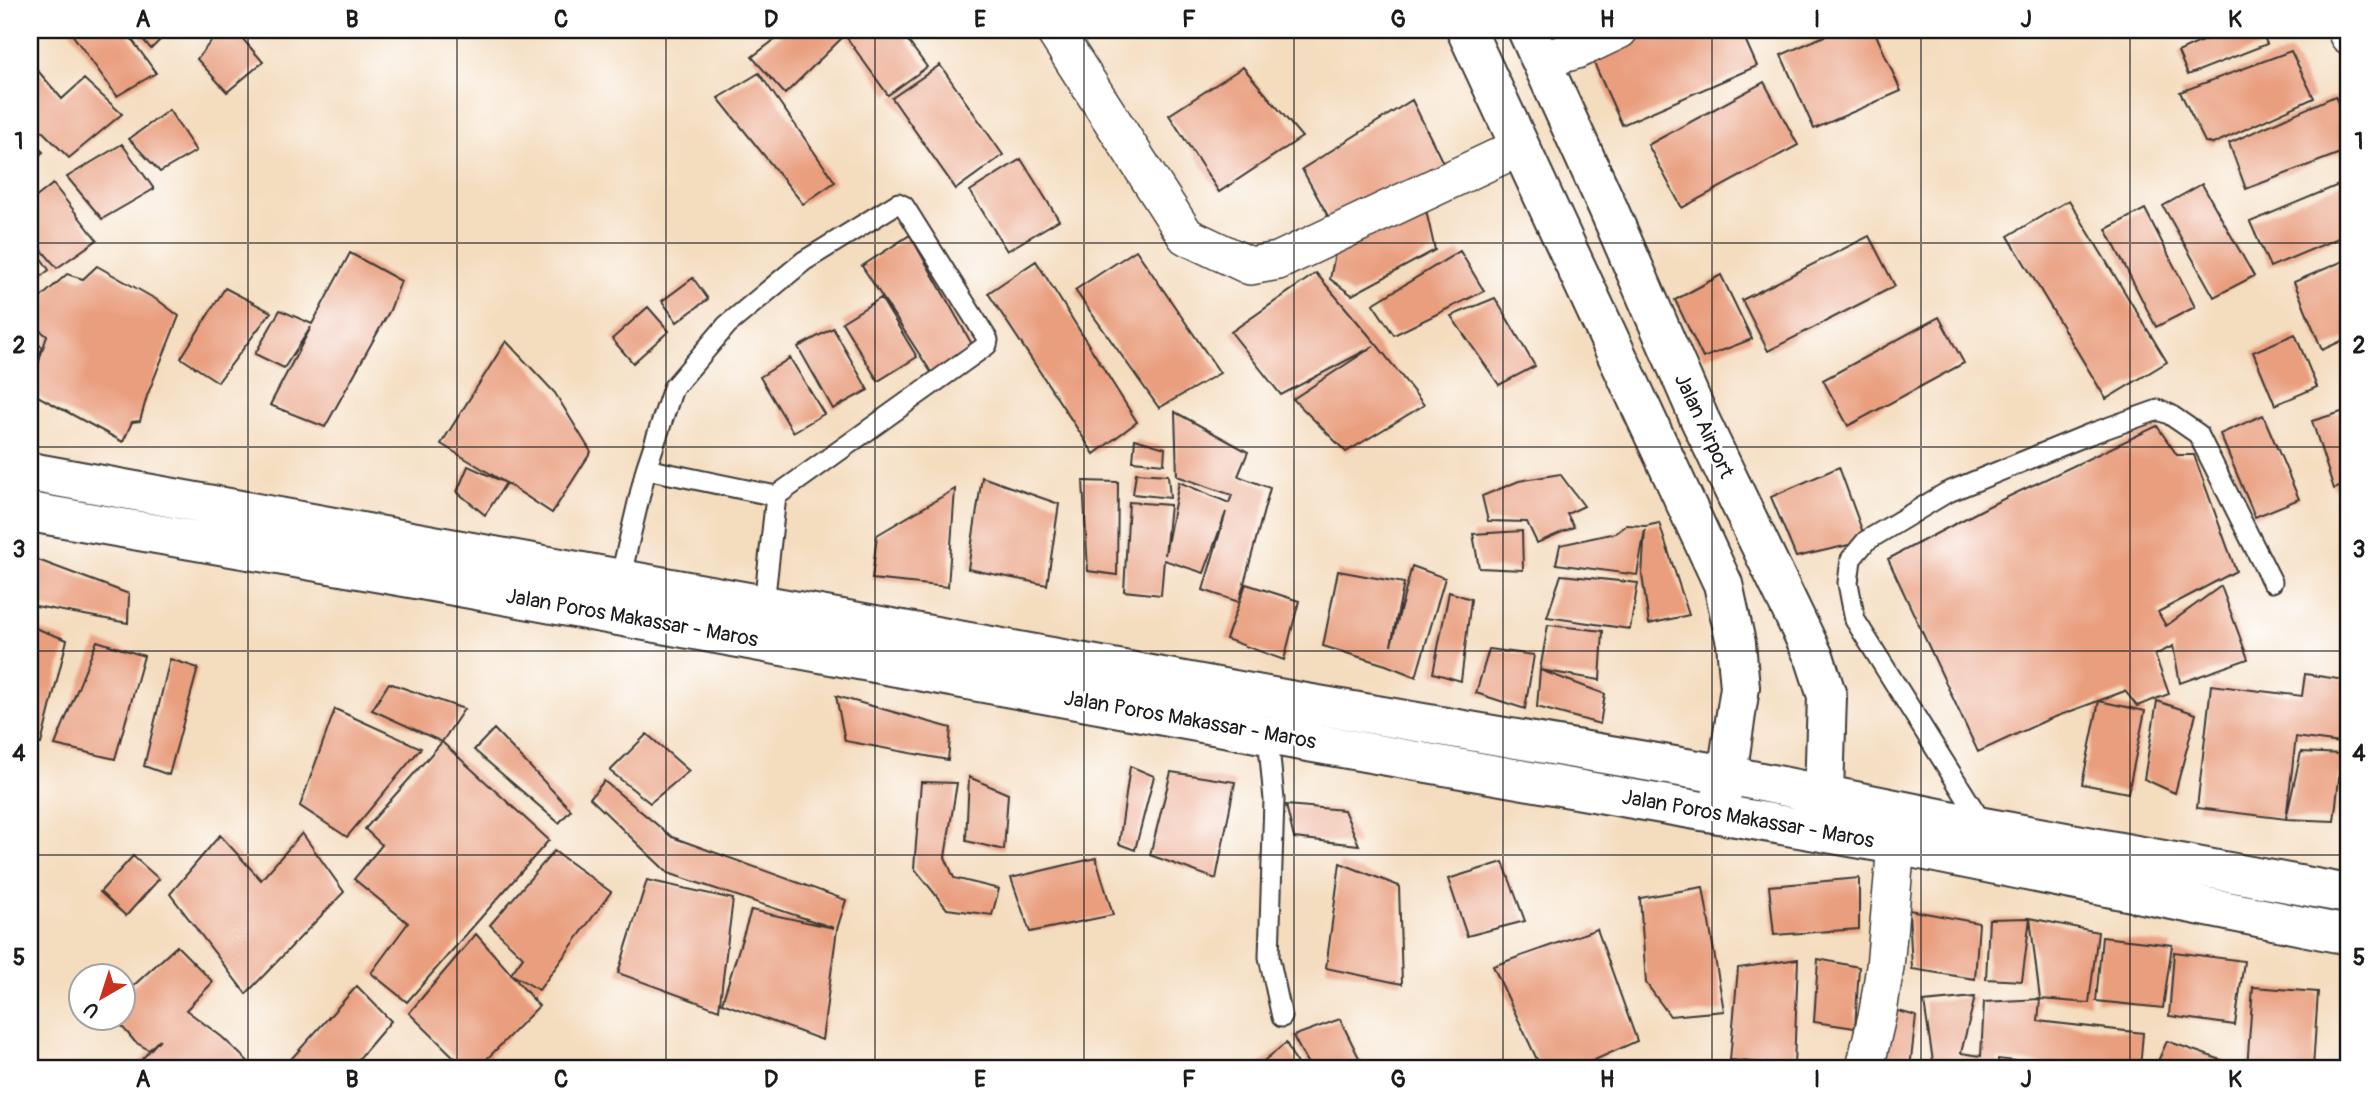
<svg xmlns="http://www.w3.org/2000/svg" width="2378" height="1098" viewBox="0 0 2378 1098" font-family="Pangolin,sans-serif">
  <rect width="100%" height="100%" fill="#fff"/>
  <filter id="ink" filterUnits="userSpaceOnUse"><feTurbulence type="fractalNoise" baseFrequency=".0143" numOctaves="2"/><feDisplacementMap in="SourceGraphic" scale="14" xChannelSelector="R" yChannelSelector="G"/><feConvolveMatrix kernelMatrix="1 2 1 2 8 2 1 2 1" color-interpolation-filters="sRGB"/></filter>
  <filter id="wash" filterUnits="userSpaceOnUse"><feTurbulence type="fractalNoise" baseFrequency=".00686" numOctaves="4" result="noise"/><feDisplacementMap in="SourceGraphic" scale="28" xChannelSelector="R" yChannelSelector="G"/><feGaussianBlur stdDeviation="1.57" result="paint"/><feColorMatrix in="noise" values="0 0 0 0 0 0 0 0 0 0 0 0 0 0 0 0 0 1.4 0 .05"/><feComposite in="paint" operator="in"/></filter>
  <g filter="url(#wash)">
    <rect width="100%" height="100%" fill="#f4dcbe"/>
    <g id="blocks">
      <path fill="#e99e7e" d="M 69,30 L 125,30 L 156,73 L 117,96 Z
        M 135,30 L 170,30 L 151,49 Z
        M 220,30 L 235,30 L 263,62 L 227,92 L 197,59 Z
        M 787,30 L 850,30 L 785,94 L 752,57 Z
        M 858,30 L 900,30 L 927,67 L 888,95 L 847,38 Z
        M 1634,30 L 1741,30 L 1757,66 L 1622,125 L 1588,50 Z
        M 1838,30 L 1874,30 L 1901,91 L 1814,129 L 1781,55 Z
        M 2226,30 L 2261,30 L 2267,44 L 2188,75 L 2178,52 Z
        M 2291,51 L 2314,98 L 2213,144 L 2205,142 L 2180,92 Z
        M 33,65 L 62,99 L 84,79 L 122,114 L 69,158 L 30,119 L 30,69 Z
        M 940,65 L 1003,155 L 956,189 L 892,98 Z
        M 1243,67 L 1302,137 L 1219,192 L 1169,115 Z
        M 759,73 L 835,182 L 803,204 L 718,98 Z
        M 1764,82 L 1798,145 L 1682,208 L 1648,145 Z
        M 2335,96 L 2348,125 L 2348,150 L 2246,189 L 2229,143 Z
        M 1412,100 L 1448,173 L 1333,225 L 1302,169 Z
        M 169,110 L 196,151 L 160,172 L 129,139 Z
        M 30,140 L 43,152 L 30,163 Z
        M 122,144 L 154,189 L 102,219 L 67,177 Z
        M 1021,159 L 1059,220 L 1007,251 L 970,191 Z
        M 2348,181 L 2348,234 L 2270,267 L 2250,222 Z
        M 53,184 L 97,240 L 57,268 L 30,236 L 30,202 Z
        M 2202,184 L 2254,276 L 2214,297 L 2163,206 Z
        M 1423,197 L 1435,250 L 1352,295 L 1330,279 L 1337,244 Z
        M 2069,200 L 2167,362 L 2106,399 L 2008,236 Z
        M 2145,209 L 2195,307 L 2156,327 L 2106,229 Z
        M 910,235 L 973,346 L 933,375 L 862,266 Z
        M 1869,236 L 1895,286 L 1768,351 L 1742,300 Z
        M 30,242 L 49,270 L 30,285 Z
        M 1136,250 L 1220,373 L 1159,408 L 1075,290 Z
        M 1460,251 L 1484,291 L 1394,335 L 1373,304 Z
        M 350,253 L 401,281 L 390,310 L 325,427 L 270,405 L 311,327 L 284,368 L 255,354 L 280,310 L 312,324 Z
        M 2348,259 L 2348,338 L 2322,350 L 2294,282 Z
        M 1036,261 L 1137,422 L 1094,454 L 988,293 Z
        M 97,266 L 159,301 L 179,316 L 147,396 L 140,421 L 132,422 L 123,442 L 30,392 L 43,348 L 30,367 L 30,337 L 43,348 L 47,336 L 30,322 L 30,307 L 67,274 L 83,279 Z
        M 1316,273 L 1377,345 L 1424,405 L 1346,452 L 1293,399 L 1374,346 L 1281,395 L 1231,332 Z
        M 1721,275 L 1752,339 L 1703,358 L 1675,300 Z
        M 693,278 L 708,299 L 677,322 L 662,301 Z
        M 225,288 L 271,312 L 218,382 L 181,358 Z
        M 881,298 L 917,357 L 878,381 L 842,322 Z
        M 1495,298 L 1535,366 L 1499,385 L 1451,316 Z
        M 648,307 L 669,331 L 633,363 L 612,339 Z
        M 1939,317 L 1964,363 L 1848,426 L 1823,380 Z
        M 833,328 L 868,390 L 833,409 L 798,347 Z
        M 2295,334 L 2317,387 L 2275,405 L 2253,352 Z
        M 506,341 L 555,393 L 591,452 L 552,513 L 506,483 L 485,515 L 457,492 L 468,466 L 506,483 L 441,444 Z
        M 790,358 L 824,414 L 793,432 L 760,377 Z
        M 2348,410 L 2348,484 L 2334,489 L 2312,421 Z
        M 1175,412 L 1248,452 L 1238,476 L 1270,488 L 1239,602 L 1203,590 L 1226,512 L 1204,573 L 1164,560 L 1161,595 L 1124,591 L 1129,502 L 1170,505 L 1165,555 L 1179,482 L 1229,503 L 1232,495 L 1177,476 Z
        M 2263,415 L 2299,499 L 2255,517 L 2220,434 Z
        M 2157,426 L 2177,455 L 2194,455 L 2236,571 L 2158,612 L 2166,626 L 2221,586 L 2248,659 L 2180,683 L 2173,646 L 2155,655 L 2169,694 L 2137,706 L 2125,691 L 2047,720 L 1978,752 L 1888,559 L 1991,505 Z
        M 1135,439 L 1165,448 L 1164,464 L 1133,461 Z
        M 1839,467 L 1866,541 L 1796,557 L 1771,497 Z
        M 1136,473 L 1168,475 L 1170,498 L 1133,494 Z
        M 1560,474 L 1584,506 L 1567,514 L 1574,527 L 1537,543 L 1527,522 L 1488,521 L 1482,496 L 1519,481 Z
        M 982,477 L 1059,504 L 1047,585 L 968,569 Z
        M 1083,481 L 1118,482 L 1117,575 L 1088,571 Z
        M 955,489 L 948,587 L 872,579 L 877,535 Z
        M 1659,523 L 1689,615 L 1649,624 L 1642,575 L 1645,530 L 1637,575 L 1556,564 L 1560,545 L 1615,533 L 1626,525 L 1646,526 Z
        M 1522,531 L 1523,570 L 1479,568 L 1473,534 Z
        M 30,557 L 129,594 L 128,623 L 30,605 Z
        M 1412,566 L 1445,578 L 1416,677 L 1386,665 L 1323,646 L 1338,571 L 1404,583 L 1391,645 Z
        M 1561,575 L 1638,583 L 1630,629 L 1547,617 Z
        M 1246,584 L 1299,601 L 1284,660 L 1226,639 Z
        M 1449,592 L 1471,599 L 1461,681 L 1433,673 Z
        M 1548,625 L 1603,631 L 1600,680 L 1540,670 L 1605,694 L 1600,724 L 1537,707 L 1540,670 Z
        M 32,627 L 67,640 L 41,744 L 30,742 L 30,637 Z
        M 97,641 L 144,656 L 115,759 L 55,745 Z
        M 1489,649 L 1534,655 L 1525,709 L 1476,693 Z
        M 170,659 L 198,668 L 169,775 L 144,766 Z
        M 2305,674 L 2345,680 L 2341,743 L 2296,737 L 2286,819 L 2197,808 L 2211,685 L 2302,696 Z
        M 389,683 L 464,709 L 442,742 L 372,710 Z
        M 836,696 L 951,728 L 948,760 L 845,741 Z
        M 2099,701 L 2145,711 L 2128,793 L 2082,784 Z
        M 2157,701 L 2196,714 L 2175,793 L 2144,779 Z
        M 335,709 L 421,748 L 347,837 L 300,806 Z
        M 494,729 L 571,810 L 559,823 L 474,750 Z
        M 647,734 L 689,771 L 650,803 L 610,771 Z
        M 442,742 L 549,840 L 407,1002 L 371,973 L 408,923 L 354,879 L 382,845 L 365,829 Z
        M 2301,752 L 2342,754 L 2334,821 L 2286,819 Z
        M 1130,766 L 1154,776 L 1135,850 L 1119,844 Z
        M 1171,772 L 1235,782 L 1216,879 L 1150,855 Z
        M 969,777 L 1008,794 L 1004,850 L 966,841 Z
        M 604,781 L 672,837 L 846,900 L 837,929 L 822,1040 L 722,1003 L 751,910 L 834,928 L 668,873 L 590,798 Z
        M 921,782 L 957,783 L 945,857 L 954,878 L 999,889 L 992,915 L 947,909 L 914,868 Z
        M 1286,805 L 1344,810 L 1359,845 L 1294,838 Z
        M 302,833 L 344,892 L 246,994 L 170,894 L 220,835 L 261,880 Z
        M 554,851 L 611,892 L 539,990 L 511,974 L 523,957 L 490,925 Z
        M 133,856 L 159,879 L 126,916 L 100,892 Z
        M 1096,858 L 1113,915 L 1030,932 L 1011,878 Z
        M 1503,862 L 1525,921 L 1467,936 L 1448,879 Z
        M 1340,863 L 1399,886 L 1402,984 L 1326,968 Z
        M 1859,878 L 1859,929 L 1774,935 L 1769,886 Z
        M 647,880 L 733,899 L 719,1010 L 618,973 Z
        M 1703,887 L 1724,1011 L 1670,1016 L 1646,983 L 1640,898 Z
        M 1909,910 L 1979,923 L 1975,979 L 1912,969 Z
        M 2030,918 L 2022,981 L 1986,979 L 1989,919 L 2030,918 L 2098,932 L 2089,1003 L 2040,999 Z
        M 1597,929 L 1637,1041 L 1577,1068 L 1541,1068 L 1493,966 Z
        M 476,934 L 539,1006 L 478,1068 L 465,1068 L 409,1013 Z
        M 2102,937 L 2172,945 L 2163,1008 L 2096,1001 Z
        M 177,946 L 213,982 L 186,1010 L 222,1037 L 255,1068 L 134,1068 L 160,1039 L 149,1050 L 135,1042 L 115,1018 L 122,1018 L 122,996 Z
        M 2174,952 L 2244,961 L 2235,1025 L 2169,1016 Z
        M 1798,959 L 1794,1066 L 1730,1060 L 1738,968 Z
        M 1818,959 L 1859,967 L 1855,1028 L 1814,1022 Z
        M 357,986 L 391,1021 L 351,1068 L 283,1068 Z
        M 2253,987 L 2318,992 L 2313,1068 L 2247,1068 Z
        M 1975,997 L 1961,1053 L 1981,1056 L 1984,1002 L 2040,999 L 2038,1021 L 2143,1033 L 2140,1068 L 2078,1068 L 1998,1059 L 1998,1068 L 1934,1068 L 1924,1002 Z
        M 1895,1010 L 1916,1016 L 1910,1068 L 1883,1068 Z
        M 1340,1019 L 1364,1068 L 1310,1068 L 1293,1036 Z
        M 2167,1041 L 2227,1062 L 2227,1068 L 2155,1068 Z
        M 1286,1043 L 1299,1068 L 1255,1068 Z"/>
    </g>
  </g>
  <g filter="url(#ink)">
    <use href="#blocks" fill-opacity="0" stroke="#3c3934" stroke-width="2"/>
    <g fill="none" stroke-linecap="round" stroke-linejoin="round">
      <g stroke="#3c3934" stroke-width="23">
        <path id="service" d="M 898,203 L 904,206 L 988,340 L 987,345 L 776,496 L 646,469 L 673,388 L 727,325 L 804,261 Z
          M 620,579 L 646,469
          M 764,604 L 776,496
          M 1268,735 L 1274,800 L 1269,957 L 1282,1017
          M 1984,826 L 1855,620 L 1848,583 L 1851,559 L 1866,541 L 1946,493 L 2090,434 L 2158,410 L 2169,414 L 2198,434 L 2272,582"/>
      </g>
      <g stroke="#3c3934" stroke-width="40">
        <path id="minor" d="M 1054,30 L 1186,236 L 1250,266 L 1278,261 L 1520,147
          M 2346,30 L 2348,35
          M 1541,60 L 1577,50 L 1619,30
          M 1865,1068 L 1878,1012 L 1885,967 L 1896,845"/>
      </g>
      <g stroke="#3c3934" stroke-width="42">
        <path id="tertiary" d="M 1466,30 L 1723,584 L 1736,643 L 1740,687 L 1727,775 L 1718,808
          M 1527,30 L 1608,208 L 1700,420 L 1815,659 L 1827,696 L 1824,793 L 1820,827"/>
      </g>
      <g stroke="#3c3934" stroke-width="42">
        <path id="trunk" d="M 30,472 L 1300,702 L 1727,775 L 1984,827 L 2348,894
          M 30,512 L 416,579 L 1268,735 L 1896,845 L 2348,935"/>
      </g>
      <use href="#service" stroke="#fff" stroke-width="19"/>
      <use href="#minor" stroke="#fff" stroke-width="37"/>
      <use href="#tertiary" stroke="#fff" stroke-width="38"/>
      <use href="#trunk" stroke="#fff" stroke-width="38"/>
    </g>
  </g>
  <path fill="none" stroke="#1c1c1c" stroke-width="2" stroke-opacity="0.55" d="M 248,30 L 248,1068M 457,30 L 457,1068M 666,30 L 666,1068M 875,30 L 875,1068M 1084,30 L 1084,1068M 1294,30 L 1294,1068M 1503,30 L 1503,1068M 1712,30 L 1712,1068M 1921,30 L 1921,1068M 2130,30 L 2130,1068M 30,243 L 2348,243M 30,447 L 2348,447M 30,651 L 2348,651M 30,855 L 2348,855"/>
  <g text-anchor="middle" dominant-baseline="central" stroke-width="6" stroke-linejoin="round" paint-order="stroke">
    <g font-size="21" fill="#1c1c1c" stroke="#fff">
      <text transform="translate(1704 426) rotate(65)">Jalan Airport</text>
      <text transform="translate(632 618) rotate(10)">Jalan Poros Makassar - Maros</text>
      <text transform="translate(1190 720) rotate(10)">Jalan Poros Makassar - Maros</text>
      <text transform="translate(1748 819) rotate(10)">Jalan Poros Makassar - Maros</text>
    </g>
  </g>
  <rect width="2378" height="1098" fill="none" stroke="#fff" stroke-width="77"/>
  <g transform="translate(102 997) rotate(219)"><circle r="33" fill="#ffffff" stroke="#a4a4a4" stroke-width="2"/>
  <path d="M0-5L12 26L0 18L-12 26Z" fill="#c8321e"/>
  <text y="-10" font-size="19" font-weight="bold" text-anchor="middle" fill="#1c1c1c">U</text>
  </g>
  <rect x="38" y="38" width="2302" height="1022" fill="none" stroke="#1c1c1c" stroke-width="2.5"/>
  <g font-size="23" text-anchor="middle" font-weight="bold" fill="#1c1c1c">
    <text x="143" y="27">A</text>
    <text x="352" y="27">B</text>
    <text x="561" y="27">C</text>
    <text x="771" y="27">D</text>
    <text x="980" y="27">E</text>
    <text x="1189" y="27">F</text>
    <text x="1398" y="27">G</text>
    <text x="1607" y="27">H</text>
    <text x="1817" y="27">I</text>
    <text x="2026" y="27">J</text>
    <text x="2235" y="27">K</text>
    <text x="19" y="149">1</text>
    <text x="2359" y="149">1</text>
    <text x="19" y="353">2</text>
    <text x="2359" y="353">2</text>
    <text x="19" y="557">3</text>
    <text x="2359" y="557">3</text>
    <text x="19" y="761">4</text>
    <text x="2359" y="761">4</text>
    <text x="19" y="965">5</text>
    <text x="2359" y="965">5</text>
    <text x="143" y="1087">A</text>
    <text x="352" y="1087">B</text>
    <text x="561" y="1087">C</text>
    <text x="771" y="1087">D</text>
    <text x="980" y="1087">E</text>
    <text x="1189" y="1087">F</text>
    <text x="1398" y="1087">G</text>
    <text x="1607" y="1087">H</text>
    <text x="1817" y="1087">I</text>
    <text x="2026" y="1087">J</text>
    <text x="2235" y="1087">K</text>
  </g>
</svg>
